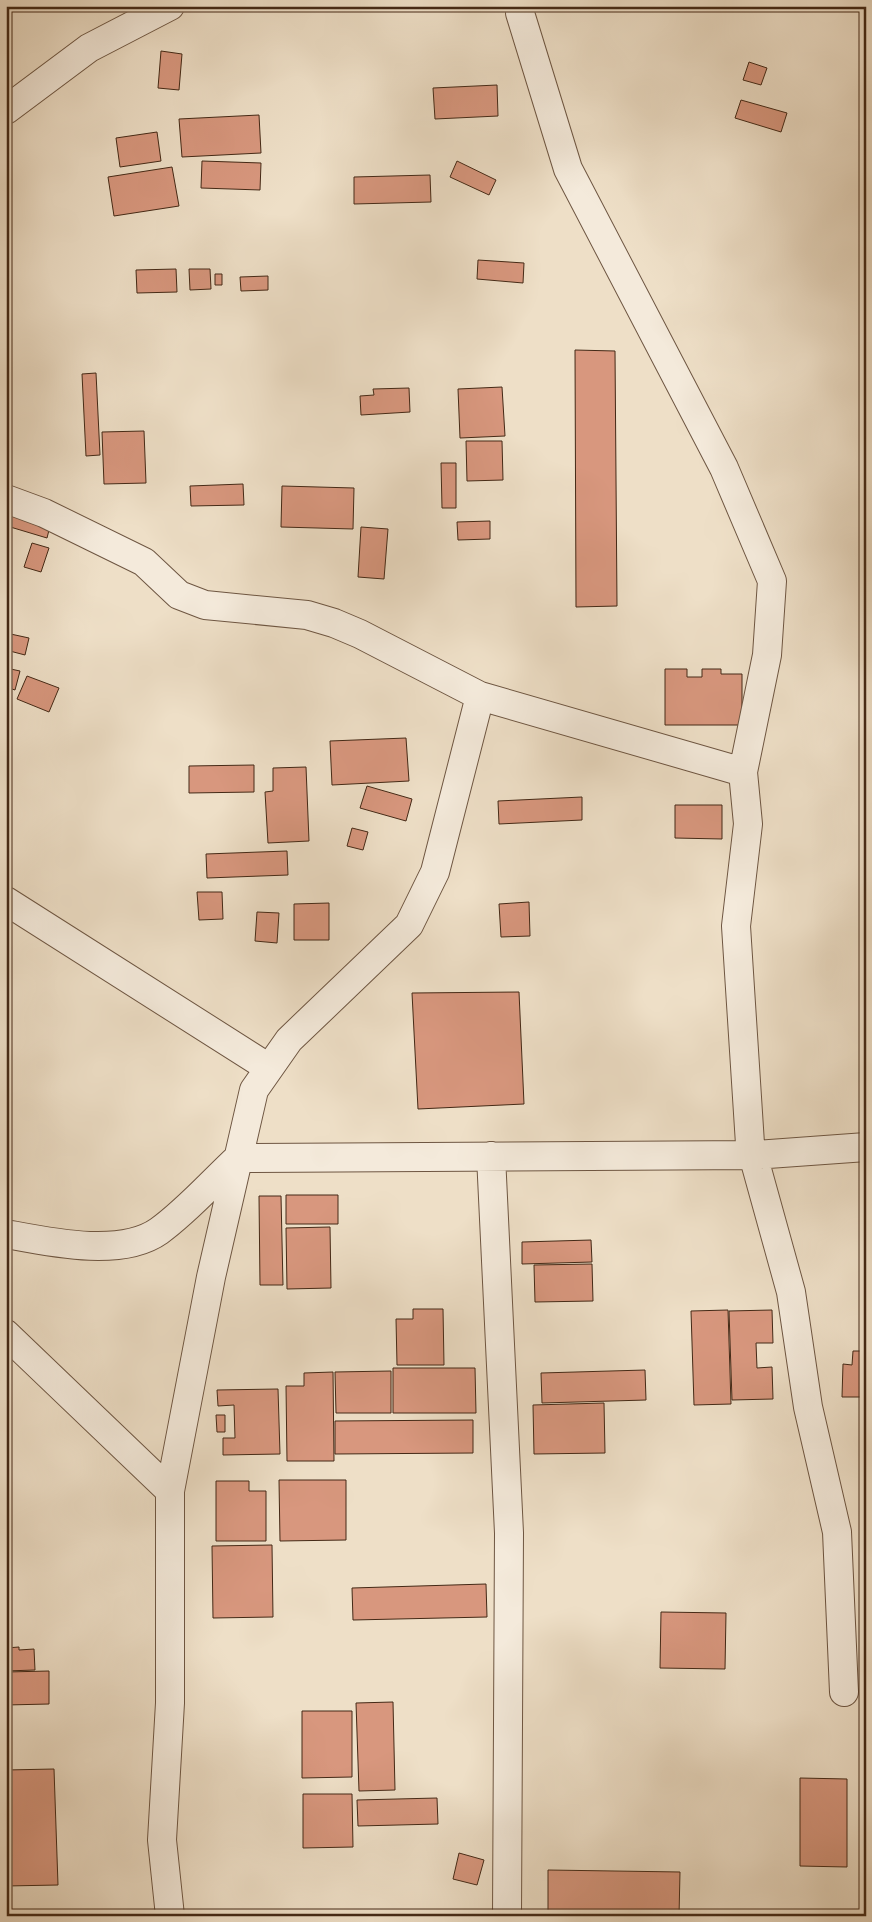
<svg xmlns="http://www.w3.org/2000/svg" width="872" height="1922" viewBox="0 0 872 1922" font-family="'Old Standard TT',serif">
  <rect width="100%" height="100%" fill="#eedfc7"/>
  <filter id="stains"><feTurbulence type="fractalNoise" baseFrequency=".004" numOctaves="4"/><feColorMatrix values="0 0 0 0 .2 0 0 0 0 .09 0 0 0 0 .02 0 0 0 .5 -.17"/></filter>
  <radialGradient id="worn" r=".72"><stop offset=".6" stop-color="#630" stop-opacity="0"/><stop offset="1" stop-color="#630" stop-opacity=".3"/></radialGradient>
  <path fill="#d8977e" stroke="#442916" d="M 161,51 L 182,54 L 179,90 L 158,88 Z
    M 749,62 L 767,68 L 761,85 L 743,80 Z
    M 497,85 L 498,116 L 435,119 L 433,88 Z
    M 741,100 L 787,113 L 781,132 L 735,118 Z
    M 259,115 L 261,153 L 182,157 L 179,119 Z
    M 157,132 L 161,161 L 120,167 L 116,138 Z
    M 202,161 L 261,163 L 260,190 L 201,188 Z
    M 457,161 L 496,180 L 489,195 L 450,177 Z
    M 172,167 L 179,206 L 114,216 L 108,177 Z
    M 430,175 L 431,202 L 354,204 L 354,177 Z
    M 478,260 L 524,263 L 523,283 L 477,279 Z
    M 176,269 L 177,292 L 137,293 L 136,270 Z
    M 189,269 L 210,269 L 211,289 L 190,290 Z
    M 215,274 L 222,274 L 222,285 L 215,285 Z
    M 268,276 L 268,290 L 241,291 L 240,277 Z
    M 575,350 L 615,351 L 617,606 L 576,607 Z
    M 96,373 L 100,455 L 86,456 L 82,374 Z
    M 502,387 L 505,436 L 460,438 L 458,389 Z
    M 409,388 L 410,412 L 361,415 L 360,396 L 374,395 L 373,389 Z
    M 144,431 L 146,483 L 104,484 L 102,432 Z
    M 466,441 L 502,441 L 503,480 L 467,481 Z
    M 441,463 L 456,463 L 456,508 L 442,508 Z
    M 243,484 L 244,505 L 191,506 L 190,486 Z
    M 282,486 L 354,488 L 353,529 L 281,527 Z
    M 12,510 L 51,522 L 47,538 L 7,526 Z
    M 490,521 L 490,539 L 458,540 L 457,522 Z
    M 361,527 L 388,529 L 384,579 L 358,577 Z
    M 32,543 L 49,548 L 41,572 L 24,567 Z
    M 6,633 L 29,638 L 25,655 L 6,650 Z
    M 6,668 L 20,671 L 15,690 L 6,687 Z
    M 665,669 L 687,669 L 687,677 L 702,677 L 702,669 L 721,669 L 721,674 L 742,674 L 742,725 L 665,725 Z
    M 27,676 L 59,688 L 49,712 L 17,699 Z
    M 406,738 L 409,781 L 332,785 L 330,741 Z
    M 254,765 L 254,792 L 189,793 L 189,766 Z
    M 306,767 L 309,841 L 268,843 L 265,792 L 273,791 L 273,768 Z
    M 367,786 L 412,799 L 406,821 L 360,808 Z
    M 582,797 L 582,820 L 499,824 L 498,801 Z
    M 675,805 L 722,805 L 722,839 L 675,838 Z
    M 352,828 L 368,832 L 363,850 L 347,846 Z
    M 287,851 L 288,875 L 207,878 L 206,854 Z
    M 197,892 L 222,892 L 223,919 L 199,920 Z
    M 529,902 L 530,936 L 501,937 L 499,904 Z
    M 329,903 L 329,940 L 294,940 L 294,904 Z
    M 257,912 L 279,913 L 277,943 L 255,941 Z
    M 519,992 L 524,1104 L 418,1109 L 412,993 Z
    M 286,1195 L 338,1195 L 338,1224 L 286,1224 Z
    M 259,1196 L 281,1196 L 283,1285 L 260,1285 Z
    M 330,1227 L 331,1288 L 287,1289 L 286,1228 Z
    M 591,1240 L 592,1262 L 522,1264 L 522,1242 Z
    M 592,1264 L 593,1301 L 535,1302 L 534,1265 Z
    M 413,1309 L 443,1309 L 444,1365 L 397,1365 L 396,1319 L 413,1319 Z
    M 728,1310 L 731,1404 L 694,1405 L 691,1311 Z
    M 772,1310 L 773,1343 L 756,1343 L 757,1368 L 772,1367 L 773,1399 L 732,1400 L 729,1311 Z
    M 853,1351 L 866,1351 L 866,1397 L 842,1397 L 843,1364 L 852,1365 Z
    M 393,1368 L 475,1368 L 476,1413 L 393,1413 Z
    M 645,1370 L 646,1400 L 542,1403 L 541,1373 Z
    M 391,1371 L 391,1413 L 336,1413 L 335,1372 Z
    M 333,1372 L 334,1461 L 287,1461 L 286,1386 L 304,1386 L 304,1373 Z
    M 278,1389 L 280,1454 L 223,1455 L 223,1438 L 235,1438 L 234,1405 L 218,1406 L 217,1390 Z
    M 604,1403 L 605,1453 L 534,1454 L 533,1405 Z
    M 216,1415 L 225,1415 L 225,1432 L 217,1432 Z
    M 473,1420 L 473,1453 L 335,1454 L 335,1421 Z
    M 279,1480 L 346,1480 L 346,1540 L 280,1541 Z
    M 216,1481 L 249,1481 L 249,1491 L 266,1491 L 266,1541 L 216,1541 Z
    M 272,1545 L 273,1617 L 213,1618 L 212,1546 Z
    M 486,1584 L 487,1617 L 353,1620 L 352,1588 Z
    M 661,1612 L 726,1613 L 725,1669 L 660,1668 Z
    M 19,1647 L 19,1650 L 34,1649 L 35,1670 L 6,1671 L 6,1648 Z
    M 49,1671 L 49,1704 L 6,1705 L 6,1672 Z
    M 393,1702 L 395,1790 L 359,1791 L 356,1703 Z
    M 302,1711 L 352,1711 L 352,1777 L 302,1778 Z
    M 54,1769 L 58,1885 L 6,1886 L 6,1770 Z
    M 800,1778 L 847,1779 L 847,1867 L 800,1866 Z
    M 303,1794 L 352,1794 L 353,1847 L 303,1848 Z
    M 437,1798 L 438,1824 L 358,1826 L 357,1800 Z
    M 459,1853 L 484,1860 L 477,1885 L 453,1879 Z
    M 548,1870 L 680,1872 L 679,1916 L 548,1916 Z"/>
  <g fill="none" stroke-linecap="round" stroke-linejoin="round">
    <g stroke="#6e5642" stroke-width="30">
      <path id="minor" d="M 520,6 L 520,13 L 568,169 L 724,468 L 772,581 L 767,655 L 743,772 L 748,824 L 736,926 L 750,1144 L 791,1292 L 808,1407 L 837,1532 L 844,1692
        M 6,110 L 89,48 L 170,6
        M 6,499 L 44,513 L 144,562 L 179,595 L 205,605 L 307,615 L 334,623 L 360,634 L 480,696 L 743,772
        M 6,901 L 269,1068
        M 491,1156 L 509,1533 L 507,1916
        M 6,1234 C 49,1242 121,1258 159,1231 C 188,1210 212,1182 238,1158 L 754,1155 L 866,1147
        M 6,1334 L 170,1491
        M 170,1916 L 162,1840 L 170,1703 L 170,1491 L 211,1277 L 254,1090 L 289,1040 L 409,925 L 435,872 L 480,696"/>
    </g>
    <use href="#minor" stroke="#f4eadb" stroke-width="28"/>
  </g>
  <rect width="872" height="1922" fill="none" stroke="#eedfc7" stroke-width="25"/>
  <rect x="8" y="8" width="857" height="1907" fill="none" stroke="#442916" stroke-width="2.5"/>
  <rect x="12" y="12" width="847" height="1897" fill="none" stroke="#442916"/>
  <rect width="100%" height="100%" filter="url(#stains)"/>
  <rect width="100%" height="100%" fill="url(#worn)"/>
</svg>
